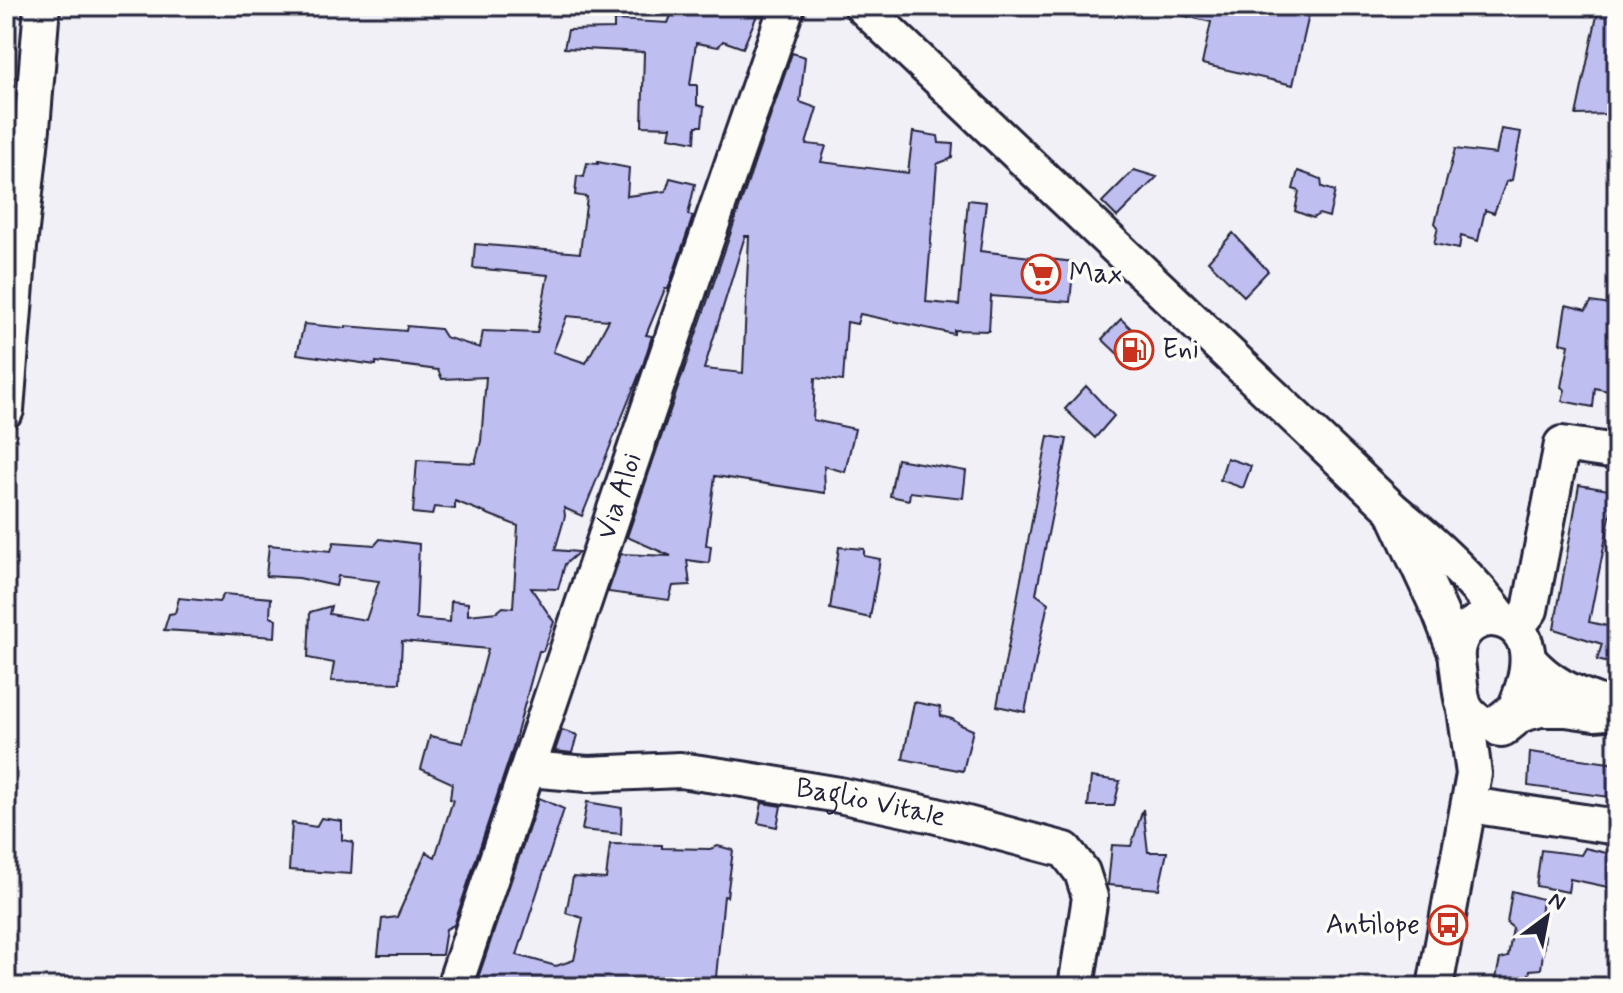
<svg xmlns="http://www.w3.org/2000/svg" width="1623" height="993" viewBox="0 0 1623 993" font-family="Mynerve,sans-serif">
  <rect width="100%" height="100%" fill="#f1f0f6"/>
  <filter id="ink" filterUnits="userSpaceOnUse"><feTurbulence type="fractalNoise" baseFrequency=".0125" numOctaves="2"/><feDisplacementMap in="SourceGraphic" scale="16" xChannelSelector="R" yChannelSelector="G"/><feConvolveMatrix kernelMatrix="1 2 1 2 8 2 1 2 1" color-interpolation-filters="sRGB"/></filter>
  <g filter="url(#ink)">
    <path fill="#bfbef0" stroke="#22223b" stroke-width="2" fill-rule="evenodd" d="M 675,6 L 761,6 L 743,48 L 723,41 L 718,47 L 696,43 L 690,85 L 697,85 L 697,105 L 704,107 L 702,126 L 696,126 L 695,142 L 669,137 L 671,127 L 642,126 L 644,52 L 564,48 L 568,30 L 614,29 L 614,20 L 668,23 Z
      M 1172,6 L 1311,6 L 1293,85 L 1202,64 L 1211,22 L 1172,13 Z
      M 1599,6 L 1617,6 L 1617,114 L 1576,115 Z
      M 792,53 L 805,57 L 800,102 L 817,108 L 806,144 L 826,146 L 821,162 L 908,173 L 913,132 L 938,136 L 939,143 L 953,144 L 952,158 L 937,164 L 926,302 L 959,305 L 968,200 L 986,202 L 980,251 L 1074,262 L 1070,302 L 991,296 L 989,331 L 954,330 L 954,334 L 860,314 L 857,324 L 847,322 L 843,381 L 815,378 L 813,420 L 855,429 L 845,472 L 824,466 L 825,493 L 715,476 L 706,545 L 711,546 L 709,563 L 687,560 L 690,585 L 673,586 L 669,600 L 608,592 L 621,554 L 671,556 L 627,537 ZM 745,236 L 749,236 L 743,373 L 704,369 Z
      M 1501,129 L 1521,132 L 1512,180 L 1506,182 L 1494,213 L 1485,210 L 1478,241 L 1461,236 L 1459,249 L 1434,244 L 1438,227 L 1435,223 L 1455,149 L 1496,154 Z
      M 598,162 L 629,168 L 627,196 L 666,191 L 670,178 L 695,184 L 688,215 L 693,216 L 668,289 L 665,289 L 646,335 L 652,336 L 643,365 L 582,516 L 564,508 L 565,516 L 555,550 L 579,552 L 565,564 L 558,589 L 531,588 L 554,622 L 543,651 L 539,651 L 512,751 L 454,925 L 446,929 L 442,955 L 378,955 L 382,919 L 397,917 L 426,852 L 435,857 L 453,800 L 450,799 L 452,783 L 421,769 L 430,736 L 463,743 L 488,649 L 402,641 L 400,683 L 331,681 L 334,663 L 308,658 L 310,612 L 331,606 L 329,614 L 366,620 L 379,581 L 338,576 L 336,586 L 299,578 L 266,576 L 269,545 L 331,551 L 334,542 L 375,545 L 380,539 L 419,544 L 416,619 L 450,622 L 451,601 L 468,603 L 468,615 L 497,612 L 503,607 L 513,608 L 518,526 L 455,501 L 455,509 L 434,507 L 432,515 L 413,513 L 417,460 L 475,463 L 481,441 L 486,377 L 442,379 L 438,370 L 376,362 L 376,365 L 297,354 L 304,324 L 346,328 L 346,326 L 406,331 L 407,326 L 440,329 L 445,337 L 480,348 L 483,331 L 537,333 L 548,275 L 473,268 L 475,244 L 580,253 L 587,197 L 575,195 L 577,176 L 584,177 L 587,163 L 598,164 ZM 567,316 L 609,320 L 586,363 L 553,352 Z
      M 1134,170 L 1157,177 L 1117,217 L 1102,202 Z
      M 1298,171 L 1321,179 L 1322,187 L 1335,191 L 1329,217 L 1319,214 L 1313,218 L 1295,211 L 1299,191 L 1293,189 Z
      M 1233,233 L 1268,271 L 1244,296 L 1208,261 Z
      M 1591,302 L 1617,306 L 1617,393 L 1595,388 L 1593,407 L 1562,401 L 1565,390 L 1561,387 L 1569,345 L 1560,343 L 1566,305 L 1586,310 Z
      M 1121,319 L 1140,337 L 1121,357 L 1102,339 Z
      M 1086,386 L 1114,416 L 1095,438 L 1065,409 Z
      M 1048,436 L 1067,439 L 1036,594 L 1048,603 L 1025,712 L 997,706 Z
      M 1227,458 L 1251,466 L 1243,488 L 1220,480 Z
      M 897,459 L 966,471 L 963,498 L 910,492 L 909,500 L 890,496 Z
      M 1579,485 L 1615,491 L 1589,622 L 1607,626 L 1611,609 L 1617,610 L 1617,665 L 1597,660 L 1602,644 L 1554,629 Z
      M 839,547 L 864,549 L 864,556 L 880,559 L 870,618 L 830,609 Z
      M 224,594 L 271,598 L 270,617 L 276,619 L 275,637 L 164,630 L 169,614 L 175,613 L 179,598 L 219,602 Z
      M 914,702 L 940,707 L 941,716 L 952,719 L 961,725 L 973,730 L 963,771 L 903,759 Z
      M 562,730 L 577,735 L 572,753 L 555,751 Z
      M 1530,752 L 1617,764 L 1617,798 L 1528,786 Z
      M 1091,777 L 1120,781 L 1114,806 L 1088,806 Z
      M 539,798 L 564,809 L 517,955 L 556,966 L 574,960 L 583,918 L 566,913 L 573,877 L 606,879 L 610,844 L 662,845 L 662,848 L 710,849 L 718,846 L 733,850 L 727,897 L 724,896 L 715,987 L 475,987 Z
      M 587,802 L 622,808 L 621,834 L 582,830 Z
      M 762,803 L 781,806 L 777,827 L 758,823 Z
      M 1143,809 L 1148,852 L 1167,852 L 1159,889 L 1108,885 L 1112,845 L 1131,846 Z
      M 321,818 L 342,821 L 342,840 L 353,842 L 351,874 L 289,870 L 292,823 L 316,827 Z
      M 1585,848 L 1615,855 L 1614,862 L 1617,863 L 1617,889 L 1570,879 L 1568,892 L 1536,886 L 1541,850 L 1581,855 Z
      M 1512,891 L 1542,899 L 1538,934 L 1545,936 L 1541,969 L 1530,970 L 1527,987 L 1494,987 L 1500,959 L 1508,957 L 1513,928 L 1507,923 Z"/>
    <g fill="none" stroke-linecap="round" stroke-linejoin="round">
      <g stroke="#22223b" stroke-width="40">
        <g id="minor">
          <path d="M 862,6 L 1393,510 C 1433,543 1472,578 1503,620"/>
          <path d="M 6,410 L 19,247 L 32,128 L 42,6"/>
          <path d="M 1396,517 L 1440,612 L 1456,653"/>
          <path d="M 1516,628 L 1530,610 L 1562,444 L 1617,452"/>
          <path d="M 1528,659 C 1550,684 1570,692 1600,703"/>
          <path d="M 1511,717 L 1540,709 L 1566,709 L 1594,713 L 1617,711"/>
          <path d="M 1482,724 C 1460,711 1462,699 1459,677 C 1458,666 1455,656 1458,646 C 1468,607 1522,612 1527,651 C 1530,672 1520,699 1511,717"/>
          <path id="s1" d="M 528,769 L 588,774 L 680,770 L 742,779 L 839,795 L 933,815 L 1065,850 L 1082,872 L 1090,897 L 1076,987"/>
          <path d="M 1469,805 L 1617,827"/>
          <path id="s2" d="M 454,987 L 693,278 L 787,6"/>
          <path d="M 1435,987 L 1474,774 L 1465,709"/>
        </g>
      </g>
      <g stroke="#22223b" stroke-width="48">
        <path id="major" d="M 1501,725 L 1511,717"/>
      </g>
      <use href="#minor" stroke="#fdfcf7" stroke-width="34"/>
      <use href="#major" stroke="#fdfcf7" stroke-width="42"/>
    </g>
  </g>
  <defs>
    <g id="supermarket-ring" transform="scale(2)"><circle r="9.5" fill="#fdfcf7" stroke="#c8321e" stroke-width="1.5"/><path d="M-6-5.5h2.5l.6 2H6L4.5 2H-2.5L-4.4-4H-6ZM-1.5 3.2a1.3 1.3 0 1 0 .1 0ZM3 3.2a1.3 1.3 0 1 0 .1 0Z" fill="#c8321e"/></g>
    <g id="fuel-ring" transform="scale(2)"><circle r="9.5" fill="#fdfcf7" stroke="#c8321e" stroke-width="1.5"/><path d="M-5.5-6h7V0h2V4h1.3V-2.5L3-4.5l.8-.8L6-3V5H2.5V1h-1V6h-7ZM-4.2-4.7v3.2H.2V-4.7Z" fill="#c8321e"/></g>
    <g id="bus-ring" transform="scale(2)"><circle r="9.5" fill="#fdfcf7" stroke="#c8321e" stroke-width="1.5"/><path d="M-5-6H5V4H4V6H2V4H-2V6H-4V4H-5ZM-3.5-4V0h7V-4ZM-3.5 1.2v1.5H-2V1.2ZM2 1.2v1.5H3.5V1.2Z" fill="#c8321e"/></g>
  </defs>
  <g fill-rule="evenodd">
    <use href="#supermarket-ring" x="1041" y="274"/>
    <use href="#fuel-ring" x="1134" y="350"/>
    <use href="#bus-ring" x="1448" y="925"/>
  </g>
  <g text-anchor="middle" dominant-baseline="central" stroke-width="7" stroke-linejoin="round" paint-order="stroke">
    <g font-size="28" fill="#22223b" stroke="#fdfcf7" text-anchor="start">
      <text x="1069" y="274">Max</text>
      <text x="1162" y="350">Eni</text>
      <text x="1420" y="925" text-anchor="end">Antilope</text>
    </g>
    <g font-size="28" fill="#22223b" stroke="#fdfcf7">
      <text stroke="none"><textPath href="#s2" startOffset="518">Via Aloi</textPath></text>
      <text stroke="none"><textPath href="#s1" startOffset="346">Baglio Vitale</textPath></text>
    </g>
  </g>
  <rect width="1623" height="993" fill="none" stroke="#fdfcf7" stroke-width="32"/>
  <rect x="16" y="16" width="1591" height="961" fill="none" stroke="#22223b" stroke-width="3" filter="url(#ink)"/>
  <g transform="translate(1547 917) rotate(32)" stroke="#fdfcf7" stroke-width="6" paint-order="stroke">
  <path d="M0-6L14 30L0 20L-14 30Z" fill="#22223b"/>
  <text y="-12" font-size="22" font-weight="bold" text-anchor="middle" fill="#22223b">N</text>
  </g>
</svg>
